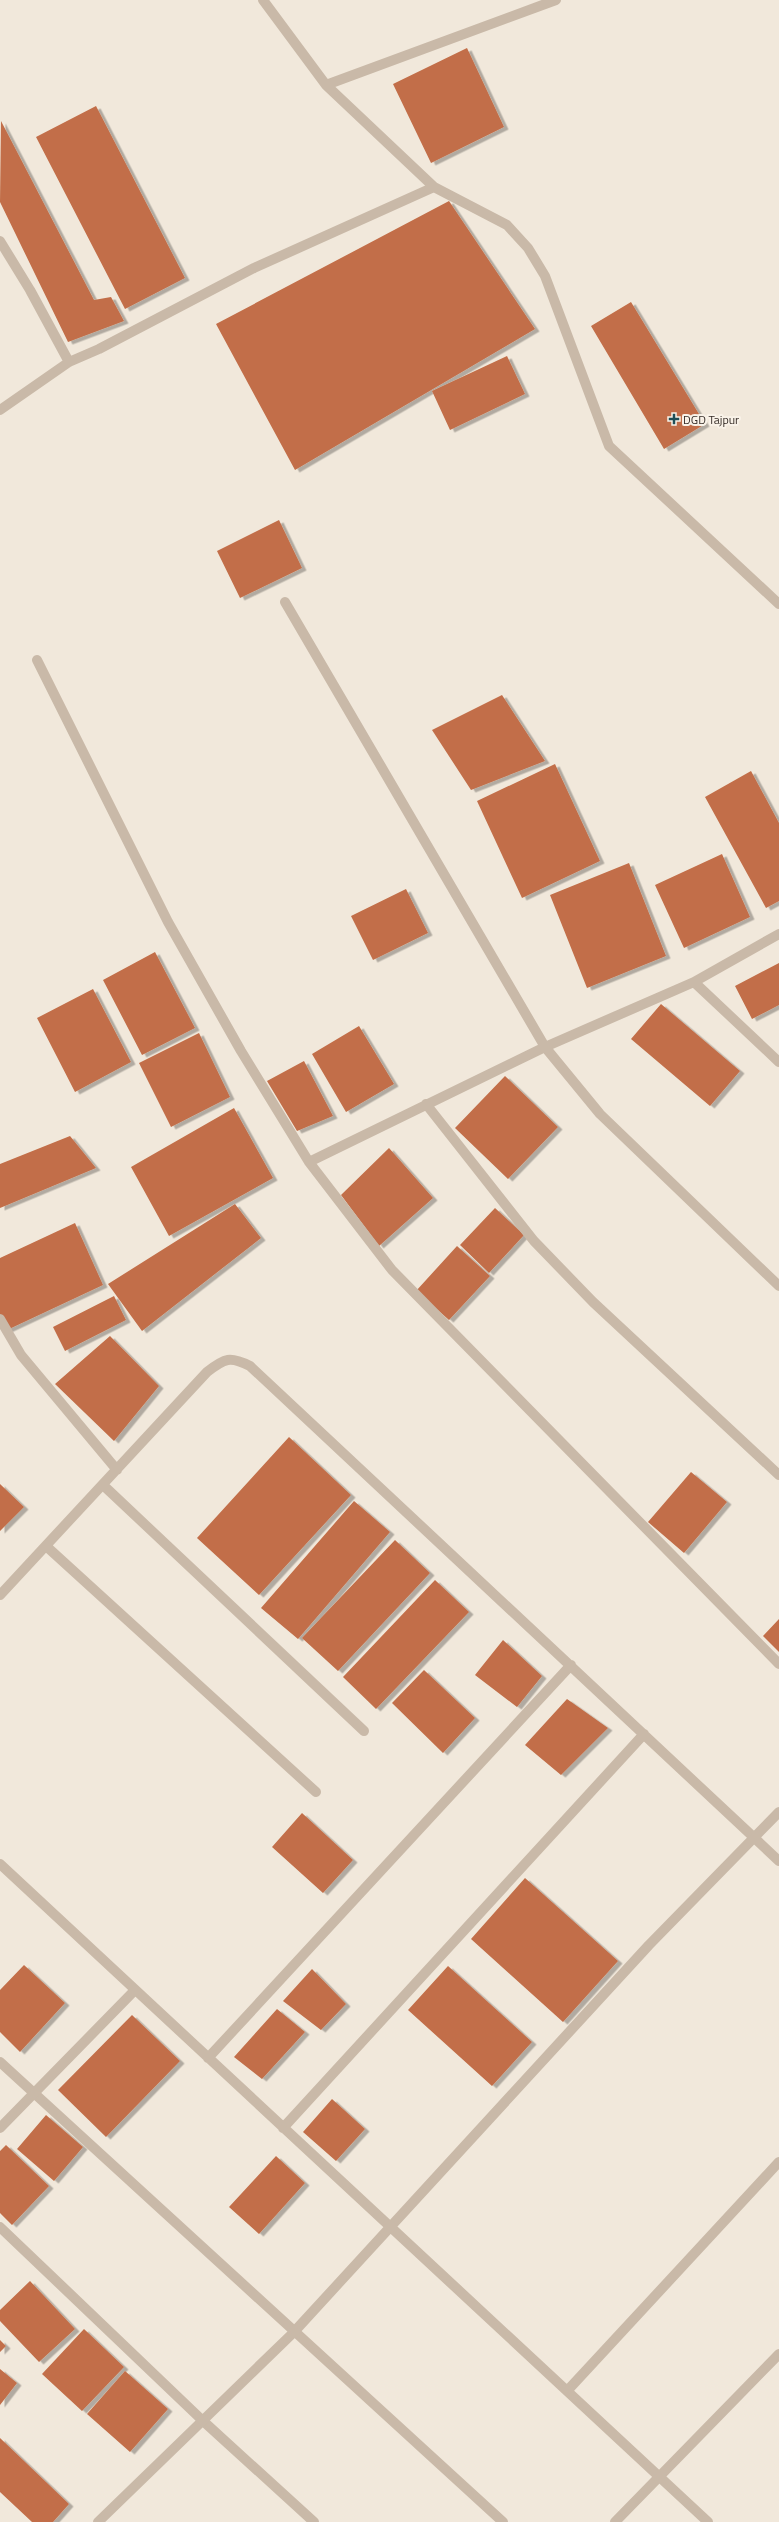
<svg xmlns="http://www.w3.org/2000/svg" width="779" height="2522" viewBox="0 0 779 2522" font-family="'Titillium Web',sans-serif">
  <defs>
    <filter id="shadow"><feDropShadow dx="4.5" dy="2.5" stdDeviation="0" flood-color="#0004"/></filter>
  </defs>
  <rect width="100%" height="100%" fill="#f1e8db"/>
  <path fill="#c26e48" filter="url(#shadow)" d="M 467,48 L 504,127 L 431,163 L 393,84 Z
    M 96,106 L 185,278 L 125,309 L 36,137 Z
    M 1,121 L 94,300 L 111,297 L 124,321 L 68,342 L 0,202 Z
    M 449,201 L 535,329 L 295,470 L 216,324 Z
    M 631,302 L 705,424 L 664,449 L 591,326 Z
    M 507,356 L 525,394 L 450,430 L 432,391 Z
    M 279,520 L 302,568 L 240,598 L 217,551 Z
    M 502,695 L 545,761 L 471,790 L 432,730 Z
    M 555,764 L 600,861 L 522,898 L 477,801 Z
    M 751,771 L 779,823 L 779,901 L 766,908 L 705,797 Z
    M 722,854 L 750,917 L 684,948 L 655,885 Z
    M 629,863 L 666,956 L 587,988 L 550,895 Z
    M 406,889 L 428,933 L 373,960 L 351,916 Z
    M 155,952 L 195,1028 L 142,1055 L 103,980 Z
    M 779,963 L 779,1005 L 752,1019 L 735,986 Z
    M 93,989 L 131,1062 L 75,1092 L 37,1018 Z
    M 661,1004 L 740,1071 L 710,1106 L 631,1039 Z
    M 359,1026 L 394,1084 L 346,1112 L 312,1054 Z
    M 199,1033 L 230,1097 L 171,1127 L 139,1063 Z
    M 304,1061 L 333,1116 L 297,1131 L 267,1081 Z
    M 505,1076 L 558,1127 L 508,1179 L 455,1128 Z
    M 234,1108 L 273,1178 L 169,1236 L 131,1167 Z
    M 70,1136 L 96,1168 L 0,1208 L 0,1164 Z
    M 389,1148 L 433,1198 L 379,1246 L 341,1195 Z
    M 235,1204 L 261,1238 L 142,1331 L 108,1284 Z
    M 495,1208 L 524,1235 L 489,1273 L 460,1245 Z
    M 75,1223 L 103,1285 L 7,1330 L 0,1316 L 0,1258 Z
    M 457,1246 L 490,1276 L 449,1320 L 416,1291 Z
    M 114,1296 L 126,1320 L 65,1351 L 53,1327 Z
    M 110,1336 L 159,1386 L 114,1441 L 55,1384 Z
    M 289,1437 L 351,1495 L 259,1595 L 197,1538 Z
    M 691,1472 L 727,1502 L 684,1553 L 648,1522 Z
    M 0,1484 L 24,1507 L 0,1531 Z
    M 354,1501 L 390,1532 L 298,1639 L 261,1608 Z
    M 395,1540 L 430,1573 L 338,1671 L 302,1638 Z
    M 435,1580 L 469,1612 L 376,1709 L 343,1677 Z
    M 779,1619 L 779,1652 L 763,1636 Z
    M 503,1640 L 542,1676 L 517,1707 L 475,1675 Z
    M 424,1670 L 475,1718 L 443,1753 L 392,1703 Z
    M 567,1699 L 608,1728 L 561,1775 L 525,1745 Z
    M 302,1813 L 353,1860 L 323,1893 L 272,1847 Z
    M 525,1878 L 618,1961 L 563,2022 L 471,1939 Z
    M 24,1965 L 65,2003 L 20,2052 L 0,2032 L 0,1990 Z
    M 448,1966 L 532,2042 L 492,2086 L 408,2010 Z
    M 312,1969 L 346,2004 L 321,2030 L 283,2001 Z
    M 277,2009 L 305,2032 L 262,2079 L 234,2057 Z
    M 132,2015 L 180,2061 L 106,2137 L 58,2090 Z
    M 332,2099 L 365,2129 L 336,2161 L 303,2132 Z
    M 46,2115 L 83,2147 L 54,2181 L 17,2149 Z
    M 6,2145 L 49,2186 L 12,2225 L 0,2213 L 0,2151 Z
    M 276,2156 L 305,2183 L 259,2234 L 229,2207 Z
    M 30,2281 L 75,2329 L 39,2362 L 0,2321 L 0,2310 Z
    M 84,2329 L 124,2367 L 82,2411 L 42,2374 Z
    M 0,2340 L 6,2346 L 0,2352 Z
    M 0,2369 L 17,2383 L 0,2405 Z
    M 125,2371 L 168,2409 L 130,2452 L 87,2414 Z
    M 0,2438 L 69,2504 L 53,2522 L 32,2522 L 0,2492 Z"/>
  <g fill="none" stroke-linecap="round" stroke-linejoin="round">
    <path stroke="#c9b9a8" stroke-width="10" d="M 0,2062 L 503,2522
      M 0,2227 L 202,2420 L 314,2522"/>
    <path stroke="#c9b9a8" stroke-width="10" d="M 263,0 L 326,85 L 434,187 L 507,225 L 528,248 L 545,276 L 609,446 L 779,604
      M 326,85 L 556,0
      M 0,241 L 30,290 L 69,362
      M 0,410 L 69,362 L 99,349 L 254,268 L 434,187
      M 285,602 L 545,1047 L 600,1114 L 779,1286
      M 37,660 L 168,922 L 241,1051 L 309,1162 L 392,1270 L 779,1664
      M 694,982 L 779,1062
      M 426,1104 L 534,1241 L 593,1302 L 779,1475
      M 309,1162 L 545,1047 L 694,982 L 779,934
      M 0,1319 L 21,1355 L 117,1470
      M 103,1485 L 364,1731
      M 46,1546 L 316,1792
      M 0,1595 L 207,1372 C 225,1358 230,1356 250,1366 L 779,1861
      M 0,1864 L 708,2522
      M 208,2058 L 571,1665
      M 0,2128 L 135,1990
      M 283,2128 L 644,1734
      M 567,2391 L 779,2162
      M 98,2522 L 293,2333 L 649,1945 L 779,1812
      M 615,2522 L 779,2354"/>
  </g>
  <path fill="#1e4e56" stroke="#f9f2e8" stroke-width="1.5" d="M672 413h4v4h4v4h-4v4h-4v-4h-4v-4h4z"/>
  <g text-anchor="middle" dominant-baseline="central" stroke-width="4" stroke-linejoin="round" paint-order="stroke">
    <g font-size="12" fill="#362d28" stroke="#f9f2e8" text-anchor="start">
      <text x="683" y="419">DGD Tajpur</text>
    </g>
  </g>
</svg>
